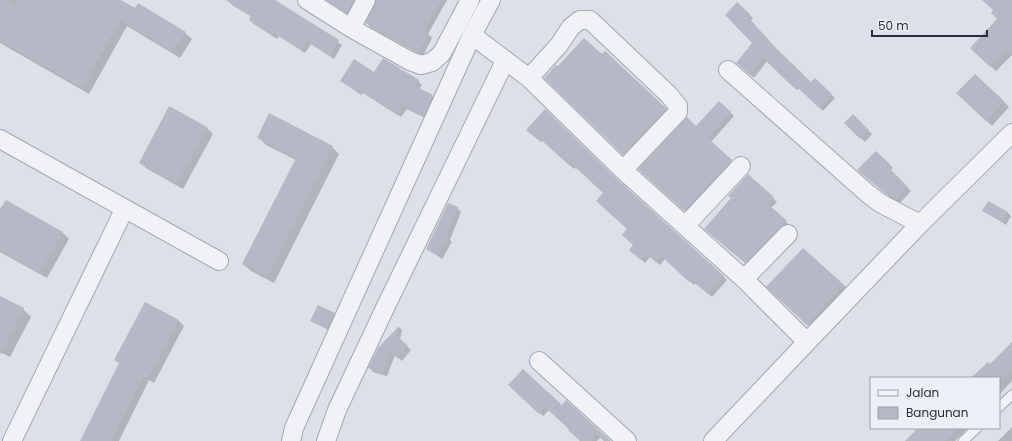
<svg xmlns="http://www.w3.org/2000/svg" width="1012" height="441" viewBox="0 0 1012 441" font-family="Poppins,sans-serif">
  <rect width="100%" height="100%" fill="#dde0e8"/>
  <path fill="#0003" d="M 0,0 L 119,0 L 185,33 L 192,39 L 180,58 L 127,26 L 89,94 L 0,43 Z
    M 228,0 L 274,0 L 342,45 L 334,59 L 311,44 L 305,53 L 279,36 L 277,39 L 254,24 L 250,20 L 252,17 L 232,5 Z
    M 326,0 L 360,0 L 351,16 Z
    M 378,0 L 447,0 L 428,34 L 432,38 L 423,56 L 370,27 L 367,23 Z
    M 984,0 L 1012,0 L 1012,55 L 996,71 L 976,53 L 998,19 L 995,10 Z
    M 737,3 L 753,18 L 750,21 L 778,51 L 811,83 L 815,79 L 835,98 L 823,111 L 799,88 L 797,90 L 767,61 L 754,78 L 741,67 L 753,42 Z
    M 606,52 L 670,113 L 627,158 L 545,78 L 558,68 L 602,56 Z
    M 383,59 L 418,81 L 422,85 L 419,89 L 436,99 L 427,119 L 407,109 L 401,117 L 363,93 L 361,95 L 341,80 L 374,73 Z
    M 964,99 L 1003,101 L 1009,107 L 992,126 Z
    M 170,108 L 207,128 L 213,134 L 183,189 L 146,168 L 140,162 Z
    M 730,112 L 734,116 L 711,142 L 735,165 L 689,214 L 643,173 L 696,128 Z
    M 853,115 L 872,134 L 865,142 L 846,123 Z
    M 528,130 L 615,178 L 727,280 L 712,297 L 696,283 L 694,285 L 665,259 L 660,265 L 650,257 L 645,263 L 634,253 L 634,245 L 629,229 L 604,193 L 576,167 L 574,169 L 543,140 L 541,142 Z
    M 258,137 L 332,147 L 339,154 L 274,283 L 251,271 L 243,264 L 296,160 L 266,145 Z
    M 876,152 L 893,168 L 890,171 L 911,191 L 900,203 L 891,198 L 862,174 Z
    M 732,198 L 773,198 L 777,202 L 771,208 L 790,226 L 750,266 L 709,232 Z
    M 6,201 L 63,233 L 69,239 L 47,278 L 0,252 L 0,211 Z
    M 457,208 L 461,212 L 450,240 L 452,242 L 442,259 L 427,248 Z
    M 984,211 L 1008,213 L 1011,216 L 1006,225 Z
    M 803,249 L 847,288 L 813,329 L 768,287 Z
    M 0,297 L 23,309 L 31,317 L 10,357 L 0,352 Z
    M 146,303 L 179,321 L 184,326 L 154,383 L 149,380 L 119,441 L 81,441 L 120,364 L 116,360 Z
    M 334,313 L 338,317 L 331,332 L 312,320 Z
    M 399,327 L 402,330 L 400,340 L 411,350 L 402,361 L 395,355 L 387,376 L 373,372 L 370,368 L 379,348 Z
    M 1012,344 L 1012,381 L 999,395 L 999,378 L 972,378 L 990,365 Z
    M 510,385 L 562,407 L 610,441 L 605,441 L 601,437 L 597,441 L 582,441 L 549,410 L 543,416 Z
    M 1012,427 L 1012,441 L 998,441 Z
    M 921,428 L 968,428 L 955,441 L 907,441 Z"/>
  <path fill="#b4b9c5" d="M 0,0 L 6,0 L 15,5 L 18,0 L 121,0 L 135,8 L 138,3 L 186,32 L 173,52 L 120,20 L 82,88 L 0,41 Z
    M 226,0 L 275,0 L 339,40 L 330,55 L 307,41 L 301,50 L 274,33 L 273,36 L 249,20 L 251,16 Z
    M 327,0 L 354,0 L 347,13 Z
    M 376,0 L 441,0 L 424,31 L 429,33 L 419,52 L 365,23 Z
    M 982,0 L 1012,0 L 1012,56 L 1006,50 L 990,67 L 970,48 L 997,19 L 991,13 L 993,10 Z
    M 737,2 L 750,14 L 747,16 L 775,47 L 811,82 L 815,78 L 832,94 L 818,107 L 795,85 L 793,87 L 763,58 L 750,75 L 736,63 L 752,43 L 725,15 Z
    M 584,38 L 602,54 L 605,51 L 667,109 L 623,155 L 544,78 L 556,65 L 558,66 Z
    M 383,58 L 419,80 L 415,86 L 433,95 L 424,116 L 403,106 L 397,115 L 359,90 L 358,92 L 340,81 L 354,59 L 374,72 Z
    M 975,74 L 1004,101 L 986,121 L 956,93 Z
    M 719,101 L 731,112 L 708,138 L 732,160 L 684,211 L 638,169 L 687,117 L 696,126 Z
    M 169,106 L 207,127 L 177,184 L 139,163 Z
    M 545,109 L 616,178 L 724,276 L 708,294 L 691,280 L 689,282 L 661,256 L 656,262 L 646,254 L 641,260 L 629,250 L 633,245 L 622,235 L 627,229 L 596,201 L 603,193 L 572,164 L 570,166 L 538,137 L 537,139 L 526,130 Z
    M 269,113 L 333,146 L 267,277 L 242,264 L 296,158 L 257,138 Z
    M 853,114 L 869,130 L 860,139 L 844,123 Z
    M 876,151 L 890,164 L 887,166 L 908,187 L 896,200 L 886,194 L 857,170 Z
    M 748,174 L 774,197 L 768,204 L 787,221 L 745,263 L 704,229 L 731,198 L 728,196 Z
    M 6,200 L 63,232 L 40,273 L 0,250 L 0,209 Z
    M 988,201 L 1008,212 L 1002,222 L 982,211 Z
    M 448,203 L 458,207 L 446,236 L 449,237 L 438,256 L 426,249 Z
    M 803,248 L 843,284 L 808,326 L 766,287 Z
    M 0,296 L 24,308 L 0,355 Z
    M 145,302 L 179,320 L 148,378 L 144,376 L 111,441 L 80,441 L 119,363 L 114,360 Z
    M 318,305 L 335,313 L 327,329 L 310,321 Z
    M 399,326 L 396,335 L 408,346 L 397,358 L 390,352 L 383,373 L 368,368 L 378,348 Z
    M 1012,342 L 1012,370 L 1004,378 L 971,378 L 988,362 L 990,364 Z
    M 523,369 L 562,405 L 566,400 L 611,441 L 604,441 L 596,434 L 590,441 L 580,441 L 568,430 L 569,429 L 545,407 L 539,414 L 508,385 Z
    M 918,428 L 959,428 L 946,441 L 905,441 Z"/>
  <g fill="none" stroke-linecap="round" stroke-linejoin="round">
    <g stroke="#a2a7b2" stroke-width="11">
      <path id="lane" d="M 999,407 L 1012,395
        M 963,441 L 977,428"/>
    </g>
    <g stroke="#a2a7b2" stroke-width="20">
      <path id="street" d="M 307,0 L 351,28 L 410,61 L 421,65 L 432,62 L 442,53 L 470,0
        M 351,28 L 366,0
        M 472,35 L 529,78 L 623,170 L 744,279 L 807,342 L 713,441
        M 728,70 L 867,193 L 880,203 L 920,224
        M 529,78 L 559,45 L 571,27 L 580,20 L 590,20 L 669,95 L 678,106 L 678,112 L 623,170
        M 0,139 L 219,261
        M 685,226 L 741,166
        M 744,279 L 788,234
        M 807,342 L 920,224 L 1012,133
        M 539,361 L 627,441
        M 12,441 L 124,210
        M 291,441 L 294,428 L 472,35 L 491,0
        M 326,441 L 337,410 L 385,308 L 505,61"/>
    </g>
    <use href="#lane" stroke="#f0f2f6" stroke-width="9"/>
    <use href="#street" stroke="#f0f2f6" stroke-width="18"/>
  </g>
  <rect x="870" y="377" width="130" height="52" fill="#eceff5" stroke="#9da1ac"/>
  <rect x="878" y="390" width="20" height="6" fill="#f0f2f6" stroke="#9da1ac"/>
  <text x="906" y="397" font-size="12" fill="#262d3f">Jalan</text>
  <rect x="878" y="407" width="20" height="12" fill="#b4b9c5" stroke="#9da1ac"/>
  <text x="906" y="417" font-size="12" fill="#262d3f">Bangunan</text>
  <path d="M872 30v6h115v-6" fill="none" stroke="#262d3f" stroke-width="2"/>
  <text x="878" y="30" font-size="12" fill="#262d3f" stroke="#eceff5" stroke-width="3" paint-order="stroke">50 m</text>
</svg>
